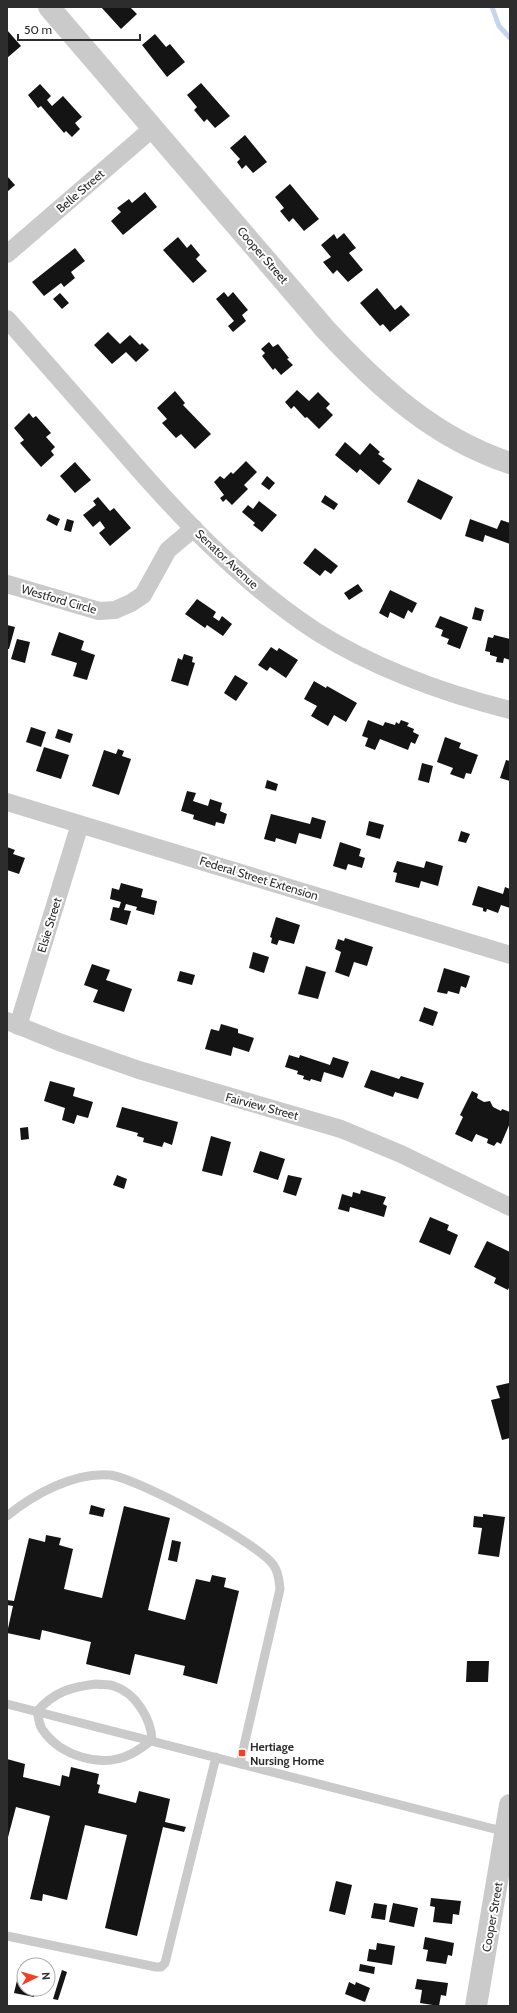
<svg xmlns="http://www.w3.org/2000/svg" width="517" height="2013" viewBox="0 0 517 2013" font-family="Cabin,sans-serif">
  <rect width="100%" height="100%" fill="#fff"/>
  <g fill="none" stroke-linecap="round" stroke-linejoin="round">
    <path stroke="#c5d5ed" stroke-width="5" d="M 492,7 L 499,26 L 510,38"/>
  </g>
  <path fill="#141414" d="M 101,7 L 130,7 L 137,14 L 121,29 Z
    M 7,30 L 21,46 L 7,58 Z
    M 155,34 L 166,47 L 170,44 L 185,62 L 167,77 L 142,45 Z
    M 201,83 L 230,116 L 215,128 L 207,119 L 204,122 L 194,110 L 197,107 L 187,95 Z
    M 40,84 L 51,96 L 47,100 L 52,106 L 63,96 L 82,117 L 75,123 L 80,129 L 72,137 L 66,131 L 64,133 L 41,106 L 38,108 L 28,95 Z
    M 245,135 L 267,162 L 253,173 L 246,165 L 242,169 L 237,162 L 240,159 L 230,148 Z
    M 7,176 L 15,185 L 7,192 Z
    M 290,184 L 319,219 L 304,231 L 293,218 L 289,222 L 280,211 L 284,208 L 275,197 Z
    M 145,192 L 157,207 L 123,235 L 111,221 L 121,212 L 117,208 L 129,199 L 132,203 Z
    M 344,233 L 356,248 L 349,253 L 363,270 L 348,282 L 337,270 L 333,274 L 323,262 L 331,257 L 321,245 L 334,234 L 337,239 Z
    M 178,237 L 187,248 L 191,244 L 200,255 L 196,259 L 207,271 L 193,283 L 163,250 Z
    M 75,248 L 85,261 L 71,272 L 75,278 L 64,287 L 61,283 L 44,296 L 32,282 Z
    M 377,288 L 395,310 L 401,305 L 410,315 L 390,332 L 383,324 L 380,326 L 360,303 Z
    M 224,292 L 228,297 L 233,292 L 248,310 L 242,315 L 246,321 L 233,332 L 228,326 L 234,321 L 216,299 Z
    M 60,293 L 69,303 L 62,309 L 53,299 Z
    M 108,332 L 120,344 L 130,335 L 140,345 L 142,343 L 149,350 L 136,362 L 126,352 L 112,364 L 94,345 Z
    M 269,342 L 273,347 L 278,344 L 289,358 L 287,359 L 293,365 L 281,375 L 275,368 L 273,370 L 262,356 L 265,353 L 261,349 Z
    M 297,390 L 309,401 L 318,392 L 330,404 L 326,408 L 333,415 L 319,429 L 307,417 L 305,418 L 294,406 L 291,409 L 285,402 Z
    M 175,391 L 185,403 L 183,405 L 211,434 L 195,449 L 181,434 L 176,438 L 162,423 L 167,419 L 157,408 Z
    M 29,413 L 33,418 L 36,416 L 51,433 L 46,437 L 55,447 L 51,451 L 54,455 L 41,467 L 20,443 L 24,440 L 14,428 Z
    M 345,442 L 360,455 L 370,443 L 380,452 L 378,454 L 385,459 L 382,461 L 392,469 L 379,485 L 360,469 L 357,473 L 335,455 Z
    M 246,461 L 257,472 L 244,485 L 248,489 L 232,505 L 226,499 L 223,502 L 220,498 L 224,495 L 214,482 L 220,476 L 224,479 L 231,472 L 233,474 Z
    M 75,462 L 91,480 L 75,493 L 60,476 Z
    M 267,476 L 275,483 L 269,490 L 261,484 Z
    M 418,479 L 453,497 L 441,520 L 407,502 Z
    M 325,495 L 338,504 L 334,510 L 321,502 Z
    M 98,497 L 110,511 L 114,508 L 131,528 L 110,546 L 99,533 L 105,528 L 100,521 L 93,527 L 83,515 L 96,505 L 93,501 Z
    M 259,501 L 277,515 L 262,532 L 253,525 L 255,523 L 242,512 L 248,505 L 253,509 Z
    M 49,514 L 60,519 L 57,526 L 46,520 Z
    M 67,519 L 74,521 L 71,532 L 64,530 Z
    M 470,519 L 497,529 L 501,520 L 510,523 L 510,544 L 485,535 L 483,542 L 465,536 Z
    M 315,548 L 338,566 L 331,574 L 325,570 L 320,576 L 303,563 Z
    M 358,584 L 363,591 L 349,600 L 344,593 Z
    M 390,590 L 417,603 L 412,613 L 408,610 L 404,619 L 390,612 L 388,618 L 379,613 Z
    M 197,599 L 216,612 L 213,617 L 219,621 L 222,616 L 232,624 L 223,636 L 207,625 L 205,628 L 185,614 Z
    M 475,607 L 484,610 L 481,621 L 472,619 Z
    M 440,616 L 468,627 L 460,649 L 447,644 L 449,639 L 441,636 L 443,630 L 435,627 Z
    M 7,625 L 15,627 L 9,649 L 7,649 Z
    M 59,632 L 84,641 L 81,650 L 95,655 L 87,680 L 73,676 L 77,663 L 51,655 Z
    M 494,635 L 510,639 L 510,660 L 504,658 L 503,663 L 496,662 L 497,657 L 490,655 L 490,652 L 485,651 L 488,637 L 493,638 Z
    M 17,639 L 30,642 L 25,663 L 11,659 Z
    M 271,647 L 277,651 L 279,648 L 298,660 L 286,678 L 270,667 L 267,671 L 258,665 Z
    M 184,654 L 193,657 L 192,662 L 195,663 L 188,686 L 171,681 L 178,658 L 182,660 Z
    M 235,675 L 248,683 L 236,701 L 224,693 Z
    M 314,681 L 326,688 L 327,686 L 357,703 L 346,722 L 334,715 L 328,726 L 311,716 L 317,706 L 304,699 Z
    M 368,720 L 383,726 L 385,722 L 395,725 L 396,722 L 399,724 L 401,720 L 409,723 L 407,726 L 414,729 L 413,732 L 419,735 L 415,744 L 411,742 L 408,750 L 380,739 L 375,750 L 365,746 L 368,738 L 362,736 Z
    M 31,727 L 46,732 L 41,747 L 26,742 Z
    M 58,729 L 73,734 L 70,743 L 55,738 Z
    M 445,737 L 461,743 L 459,748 L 478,755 L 471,774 L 466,773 L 464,779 L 450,774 L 453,768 L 437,762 Z
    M 44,747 L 69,755 L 61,779 L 36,771 Z
    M 118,749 L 124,751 L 122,756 L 131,759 L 119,795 L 92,786 L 104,750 L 116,754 Z
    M 506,760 L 510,761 L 510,781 L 500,778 Z
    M 422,763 L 433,766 L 429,783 L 418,780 Z
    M 267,780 L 278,784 L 276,791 L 265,788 Z
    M 187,791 L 196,793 L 193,801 L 208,806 L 210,799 L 222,803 L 220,811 L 227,814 L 224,824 L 216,822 L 215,826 L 193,819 L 194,815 L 181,811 Z
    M 271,814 L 310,824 L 312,817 L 326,821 L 321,839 L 299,833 L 296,844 L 276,838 L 275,842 L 264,839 Z
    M 369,821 L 384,825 L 380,839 L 366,835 Z
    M 461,831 L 470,834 L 466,843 L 458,841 Z
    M 340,842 L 361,849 L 359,856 L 365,858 L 362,868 L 348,864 L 346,870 L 333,866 Z
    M 7,847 L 15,850 L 13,854 L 25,858 L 19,874 L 7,870 Z
    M 397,861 L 424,868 L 426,861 L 443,866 L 438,886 L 421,881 L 419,888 L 395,882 L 397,873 L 393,872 Z
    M 121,883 L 143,889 L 141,897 L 157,901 L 154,915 L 136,910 L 137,907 L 126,904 L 124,910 L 131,911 L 127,925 L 110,920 L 113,907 L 119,908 L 121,902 L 110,899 L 112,888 L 119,890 Z
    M 478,886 L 503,894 L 505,887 L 510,889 L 510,908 L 501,905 L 498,913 L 487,909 L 486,912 L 483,911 L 483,908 L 472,905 Z
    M 276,917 L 300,925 L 294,944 L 279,940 L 277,945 L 271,943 L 272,938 L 270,937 Z
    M 345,938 L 373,947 L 367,966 L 354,962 L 349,977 L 335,972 L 341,952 L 335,949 L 338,939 L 344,941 Z
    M 253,952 L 269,957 L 264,973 L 249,968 Z
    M 92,964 L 110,970 L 106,980 L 132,989 L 124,1012 L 93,1002 L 98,990 L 84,985 Z
    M 306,966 L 326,972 L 318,999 L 298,994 Z
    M 444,968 L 470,976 L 466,988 L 461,986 L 459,994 L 448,991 L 447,994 L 437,992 Z
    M 180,971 L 195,975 L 192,985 L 177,981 Z
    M 424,1007 L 438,1012 L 433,1026 L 419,1021 Z
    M 221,1024 L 238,1029 L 238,1033 L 254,1038 L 249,1052 L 233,1047 L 231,1056 L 205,1049 L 211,1029 L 219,1031 Z
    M 289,1055 L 299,1058 L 300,1055 L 330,1065 L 333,1057 L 349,1062 L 343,1078 L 324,1072 L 321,1082 L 311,1079 L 310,1081 L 303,1079 L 304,1076 L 297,1074 L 298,1071 L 285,1067 Z
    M 371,1070 L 399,1079 L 401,1076 L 424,1083 L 418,1099 L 395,1092 L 393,1097 L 364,1087 Z
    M 50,1081 L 75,1088 L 73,1096 L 93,1102 L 88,1118 L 77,1115 L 74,1124 L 62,1120 L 65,1108 L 44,1101 Z
    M 472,1091 L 478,1094 L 477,1098 L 484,1102 L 490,1101 L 493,1107 L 501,1111 L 502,1109 L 510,1112 L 510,1123 L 501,1144 L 497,1142 L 494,1146 L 487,1143 L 488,1139 L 476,1134 L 472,1142 L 455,1134 L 463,1117 L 460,1115 Z
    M 122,1107 L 178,1122 L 172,1145 L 164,1142 L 162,1147 L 143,1142 L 144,1138 L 137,1136 L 138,1133 L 116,1127 Z
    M 28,1127 L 29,1139 L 21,1140 L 20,1128 Z
    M 211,1136 L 231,1142 L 222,1176 L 202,1171 Z
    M 260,1151 L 285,1159 L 278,1180 L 253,1172 Z
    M 117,1175 L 127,1179 L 124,1189 L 113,1185 Z
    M 288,1175 L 302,1178 L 296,1196 L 283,1192 Z
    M 361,1190 L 386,1197 L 383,1204 L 387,1206 L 384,1217 L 350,1207 L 349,1212 L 338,1209 L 342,1194 L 352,1197 L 353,1192 L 360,1194 Z
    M 430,1217 L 449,1225 L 447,1230 L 458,1235 L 450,1255 L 419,1242 Z
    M 487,1241 L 510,1252 L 510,1285 L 508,1290 L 494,1283 L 496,1278 L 474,1267 Z
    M 509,1383 L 510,1438 L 502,1440 L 491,1400 L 500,1398 L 496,1386 Z
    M 91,1505 L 105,1509 L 103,1517 L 89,1514 Z
    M 124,1506 L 170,1518 L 148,1610 L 185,1620 L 196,1579 L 210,1582 L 212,1575 L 226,1578 L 224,1587 L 239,1591 L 217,1684 L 183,1675 L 185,1666 L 135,1654 L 130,1675 L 86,1664 L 91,1642 L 42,1630 L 40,1640 L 7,1633 L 13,1606 L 7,1605 L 7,1600 L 14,1601 L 29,1538 L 45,1542 L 46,1535 L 61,1538 L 59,1545 L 73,1549 L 64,1589 L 102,1598 Z
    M 483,1514 L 505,1517 L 499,1557 L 478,1554 L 482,1528 L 473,1527 L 474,1516 L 483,1517 Z
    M 172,1540 L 181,1542 L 177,1562 L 168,1560 Z
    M 467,1661 L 489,1661 L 488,1682 L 466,1682 Z
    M 7,1759 L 25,1764 L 23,1777 L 60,1786 L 62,1775 L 69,1777 L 71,1767 L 99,1774 L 97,1784 L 100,1785 L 98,1793 L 136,1803 L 139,1791 L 170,1799 L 165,1822 L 186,1827 L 184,1832 L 163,1827 L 137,1936 L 105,1928 L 127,1835 L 85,1825 L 67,1900 L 43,1894 L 42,1901 L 30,1899 L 50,1816 L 16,1807 L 7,1841 Z
    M 336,1881 L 352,1885 L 345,1915 L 329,1911 Z
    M 431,1898 L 461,1901 L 459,1915 L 453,1914 L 452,1924 L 433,1922 L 435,1907 L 430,1906 Z
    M 374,1903 L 387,1905 L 385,1920 L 371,1918 Z
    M 393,1903 L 418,1908 L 414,1927 L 389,1922 Z
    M 425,1937 L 454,1943 L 452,1956 L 448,1955 L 446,1964 L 426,1961 L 428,1950 L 423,1949 Z
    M 377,1943 L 395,1946 L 392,1965 L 367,1961 L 369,1949 L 376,1950 Z
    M 21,1964 L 24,1965 L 24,1989 L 36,1989 L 34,1997 L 14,1993 Z
    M 360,1964 L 375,1967 L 374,1974 L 359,1971 Z
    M 62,1970 L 67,1972 L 58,2000 L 53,1999 Z
    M 417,1979 L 448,1983 L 446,1996 L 441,1995 L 439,2006 L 420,2003 L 422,1990 L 415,1989 Z
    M 349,1982 L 355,1985 L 356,1982 L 370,1988 L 365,2002 L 345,1994 Z"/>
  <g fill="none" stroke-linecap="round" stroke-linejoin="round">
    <path stroke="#cacaca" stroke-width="9" d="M 7,1516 C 34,1494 74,1472 110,1475 C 137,1478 261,1544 274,1566 C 279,1573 279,1581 280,1589 L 240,1763
      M 96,1684 C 101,1685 109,1684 114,1686 C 136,1693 151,1719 152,1740 C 145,1745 138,1751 131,1754 C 102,1769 60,1756 42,1729 C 39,1724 38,1716 37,1711 C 55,1692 70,1687 96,1684 Z
      M 7,1704 L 506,1832
      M 7,1936 L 156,1967 L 161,1967 L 165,1963 L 216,1757"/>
    <path stroke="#cacaca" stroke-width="18" d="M 7,254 L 153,128
      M 7,319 C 43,360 79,401 115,442 C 175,512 239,581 317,632 C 376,669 443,693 510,710
      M 7,584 L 99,611 L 115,610 L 131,603 L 143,595 L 168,550 L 194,528
      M 7,802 L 510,955
      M 7,1021 L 59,1042 L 139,1070 L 341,1129 L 401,1154 L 510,1207
      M 18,1026 L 80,824"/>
    <path stroke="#cacaca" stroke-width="22" d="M 49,7 L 326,330 C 379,387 434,438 510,463
      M 476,2006 L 510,1805"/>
  </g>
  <rect fill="#f14023" stroke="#fff" stroke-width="1.5" x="238" y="1749" width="8" height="8" rx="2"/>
  <g text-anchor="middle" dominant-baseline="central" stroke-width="4" stroke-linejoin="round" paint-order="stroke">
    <g font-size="12" fill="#2d2d2d" stroke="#fff">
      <text transform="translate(80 191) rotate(-41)">Belle Street</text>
      <text transform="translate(263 255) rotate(49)">Cooper Street</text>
      <text transform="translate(227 559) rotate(43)">Senator Avenue</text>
      <text transform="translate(59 599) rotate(16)">Westford Circle</text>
      <text transform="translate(259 878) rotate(17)">Federal Street Extension</text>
      <text transform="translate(49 925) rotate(-73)">Elsie Street</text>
      <text transform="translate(262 1106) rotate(15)">Fairview Street</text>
      <text transform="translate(492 1917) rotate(-80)">Cooper Street</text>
    </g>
    <g font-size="12" font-weight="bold" fill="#2d2d2d" stroke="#fff" text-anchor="start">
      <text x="250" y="1746">Hertiage<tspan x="250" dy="14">Nursing Home</tspan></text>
    </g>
  </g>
  <rect width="517" height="2013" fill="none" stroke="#2d2d2d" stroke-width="16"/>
  <g transform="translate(36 1977) rotate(85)"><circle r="19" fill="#ffffff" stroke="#ababab"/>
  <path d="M0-3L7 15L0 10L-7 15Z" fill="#f14023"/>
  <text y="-6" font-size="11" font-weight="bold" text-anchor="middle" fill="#2d2d2d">N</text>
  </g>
  <path d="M18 34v6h122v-6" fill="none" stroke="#2d2d2d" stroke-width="2"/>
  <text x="24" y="34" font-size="12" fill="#2d2d2d" stroke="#ffffff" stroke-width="3" paint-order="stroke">50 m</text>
</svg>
